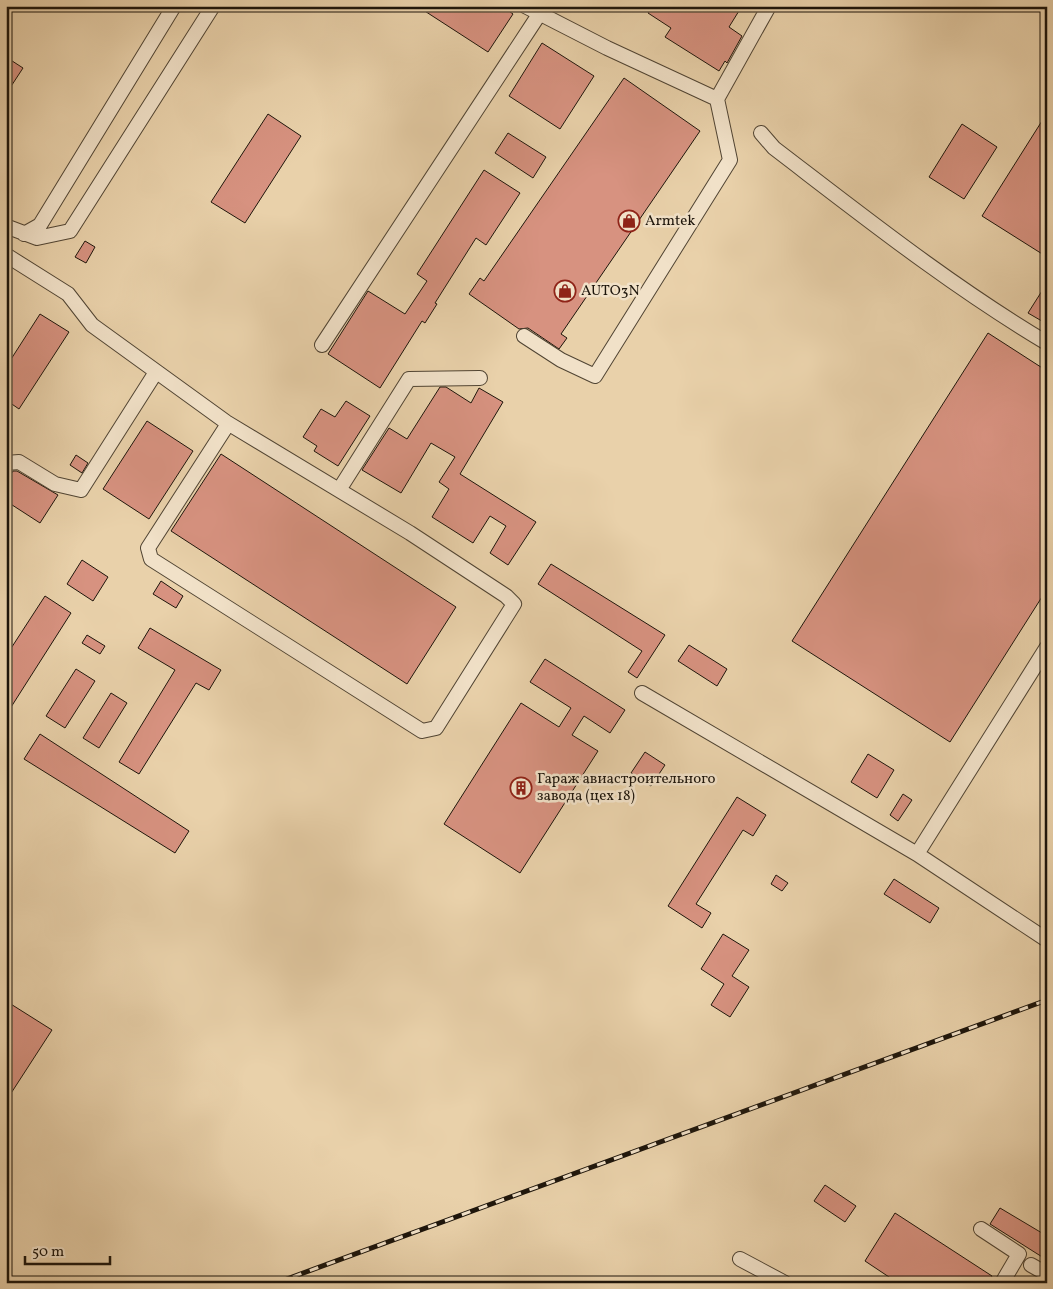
<svg xmlns="http://www.w3.org/2000/svg" width="1053" height="1289" viewBox="0 0 1053 1289" font-family="Vollkorn,serif">
  <rect width="100%" height="100%" fill="#e9d1aa"/>
  <filter id="stains"><feTurbulence type="fractalNoise" baseFrequency=".004" numOctaves="4"/><feColorMatrix values="0 0 0 0 .2 0 0 0 0 .09 0 0 0 0 .02 0 0 0 .5 -.17"/></filter>
  <radialGradient id="worn" r=".72"><stop offset=".6" stop-color="#630" stop-opacity="0"/><stop offset="1" stop-color="#630" stop-opacity=".3"/></radialGradient>
  <path fill="#d79280" stroke="#1d150b" d="M 417,6 L 502,6 L 513,14 L 488,52 Z
    M 652,6 L 742,6 L 729,27 L 742,36 L 727,63 L 725,61 L 719,71 L 665,37 L 671,28 L 648,13 Z
    M 542,43 L 594,76 L 560,129 L 509,96 Z
    M 6,57 L 23,68 L 6,94 Z
    M 624,78 L 700,131 L 561,334 L 567,338 L 559,349 L 528,328 L 519,329 L 469,294 L 480,278 L 484,281 Z
    M 1047,113 L 1047,257 L 982,216 Z
    M 268,114 L 301,136 L 245,223 L 211,202 Z
    M 962,124 L 997,147 L 964,199 L 929,177 Z
    M 508,133 L 546,157 L 533,178 L 495,153 Z
    M 484,170 L 520,193 L 486,245 L 476,238 L 435,303 L 437,304 L 425,323 L 422,321 L 380,388 L 328,354 L 368,291 L 405,314 L 427,281 L 417,274 Z
    M 85,241 L 95,247 L 86,263 L 75,257 Z
    M 1047,283 L 1047,324 L 1028,313 Z
    M 40,314 L 69,332 L 19,409 L 6,400 L 6,367 Z
    M 988,333 L 1047,371 L 1047,589 L 950,742 L 792,641 Z
    M 440,387 L 446,387 L 471,403 L 479,388 L 503,402 L 460,474 L 536,522 L 508,565 L 490,553 L 506,526 L 490,516 L 473,543 L 432,517 L 449,489 L 439,482 L 455,457 L 431,443 L 401,493 L 362,470 L 389,428 L 407,439 Z
    M 346,401 L 370,416 L 338,466 L 314,451 L 317,446 L 303,437 L 321,409 L 335,417 Z
    M 147,421 L 193,451 L 149,519 L 103,489 Z
    M 221,454 L 456,607 L 407,684 L 171,531 Z
    M 76,455 L 88,463 L 82,473 L 70,465 Z
    M 13,471 L 17,471 L 58,495 L 40,523 L 6,501 L 6,482 Z
    M 82,560 L 108,577 L 93,601 L 67,584 Z
    M 551,564 L 665,635 L 637,678 L 628,672 L 642,651 L 538,584 Z
    M 161,581 L 183,596 L 176,608 L 153,594 Z
    M 45,596 L 71,613 L 6,715 L 6,656 Z
    M 150,628 L 221,670 L 209,690 L 196,683 L 139,774 L 119,762 L 175,670 L 138,648 Z
    M 87,635 L 105,646 L 100,654 L 82,643 Z
    M 689,645 L 727,669 L 717,686 L 678,661 Z
    M 545,659 L 625,710 L 610,733 L 584,716 L 572,735 L 598,751 L 520,873 L 444,824 L 521,703 L 559,727 L 571,708 L 530,682 Z
    M 76,669 L 95,681 L 65,728 L 46,716 Z
    M 111,693 L 127,703 L 99,748 L 83,738 Z
    M 40,734 L 189,831 L 175,853 L 24,759 Z
    M 645,752 L 665,765 L 651,786 L 631,773 Z
    M 868,754 L 894,770 L 877,798 L 851,782 Z
    M 903,794 L 912,800 L 898,821 L 890,815 Z
    M 737,797 L 766,815 L 753,836 L 743,830 L 696,904 L 711,913 L 702,928 L 668,906 Z
    M 776,875 L 788,883 L 782,891 L 771,884 Z
    M 894,879 L 939,908 L 930,923 L 884,894 Z
    M 723,934 L 749,950 L 732,976 L 749,987 L 730,1017 L 711,1005 L 724,984 L 701,969 Z
    M 6,1001 L 52,1030 L 6,1101 Z
    M 825,1185 L 856,1206 L 845,1222 L 814,1201 Z
    M 1000,1208 L 1047,1236 L 1047,1260 L 990,1224 Z
    M 895,1213 L 992,1276 L 988,1283 L 898,1283 L 865,1261 Z"/>
  <g fill="none" stroke-linecap="round" stroke-linejoin="round">
    <g stroke="#504433" stroke-width="16">
      <path id="minor" d="M 525,6 L 607,48 L 717,99 L 769,6
        M 761,133 L 774,148 C 863,216 951,286 1047,343
        M 6,230 L 8,227 L 37,238 L 70,231 L 213,6
        M 24,234 L 40,225 L 174,6
        M 6,255 L 68,294 L 92,325 L 226,422 L 410,533 L 506,596 L 514,604 L 436,728 L 422,731 L 151,559 L 148,548 L 226,427 L 226,422
        M 524,336 L 561,360 L 595,376 L 730,160 L 717,99
        M 322,345 L 540,13
        M 6,463 L 19,462 L 55,484 L 81,490 L 156,372
        M 339,490 L 409,379 L 480,378
        M 1047,647 L 917,854 L 1047,940
        M 642,693 L 917,854
        M 981,1229 L 1019,1254 L 1002,1283
        M 740,1259 L 785,1283
        M 1031,1265 L 1047,1274"/>
    </g>
    <path stroke="#1d150b" stroke-width="2" stroke-dasharray="4 2.5" stroke-linecap="butt" d="M 442,1283 L 442,1280"/>
    <use href="#minor" stroke="#f1e1c8" stroke-width="14"/>
    <g stroke="#1d150b" stroke-width="5">
      <path id="rail" d="M 276,1283 L 1047,1000"/>
    </g>
    <use href="#rail" stroke="#f1e1c8" stroke-width="3" stroke-dasharray="9" stroke-linecap="butt"/>
  </g>
  <defs>
    <g id="shop-ring" transform="scale(1.125)"><circle r="9.5" fill="#f1e1c8" stroke="#8f2418" stroke-width="1.5"/><path d="M-5-2.5h2.3a2.7 3.5 0 0 1 5.4 0H5L5.5 6h-11ZM-1.5-2.5h3a1.5 2.3 0 0 0-3 0Z" fill="#8f2418"/></g>
    <g id="building-ring" transform="scale(1.125)"><circle r="9.5" fill="#f1e1c8" stroke="#8f2418" stroke-width="1.5"/><path d="M-4-6H4V6H1V3H-1V6H-4ZM-2.5-4.3h1.7v1.8h-1.7ZM.8-4.3h1.7v1.8H.8ZM-2.5-1h1.7V.8h-1.7ZM.8-1h1.7V.8H.8Z" fill="#8f2418"/></g>
  </defs>
  <g fill-rule="evenodd">
    <use href="#shop-ring" x="629" y="221"/>
    <use href="#shop-ring" x="565" y="291"/>
    <use href="#building-ring" x="521" y="788"/>
  </g>
  <g text-anchor="middle" dominant-baseline="central" stroke-width="5" stroke-linejoin="round" paint-order="stroke">
    <g font-size="15" fill="#1d150b" stroke="#f1e1c8" text-anchor="start">
      <text x="645" y="221">Armtek</text>
      <text x="581" y="291">AUTO3N</text>
      <text x="537" y="779">Гараж авиастроительного<tspan x="537" dy="17">завода (цех 18)</tspan></text>
    </g>
  </g>
  <rect width="1053" height="1289" fill="none" stroke="#e9d1aa" stroke-width="25"/>
  <rect x="8" y="8" width="1038" height="1274" fill="none" stroke="#1d150b" stroke-width="2.5"/>
  <rect x="12" y="12" width="1028" height="1264" fill="none" stroke="#1d150b"/>
  <path d="M25 1256v8h85v-8" fill="none" stroke="#1d150b" stroke-width="2.5"/>
  <text x="32" y="1256" font-size="15" fill="#1d150b" stroke="#f1e1c8" stroke-width="4" paint-order="stroke">50 m</text>
  <rect width="100%" height="100%" filter="url(#stains)"/>
  <rect width="100%" height="100%" fill="url(#worn)"/>
</svg>
